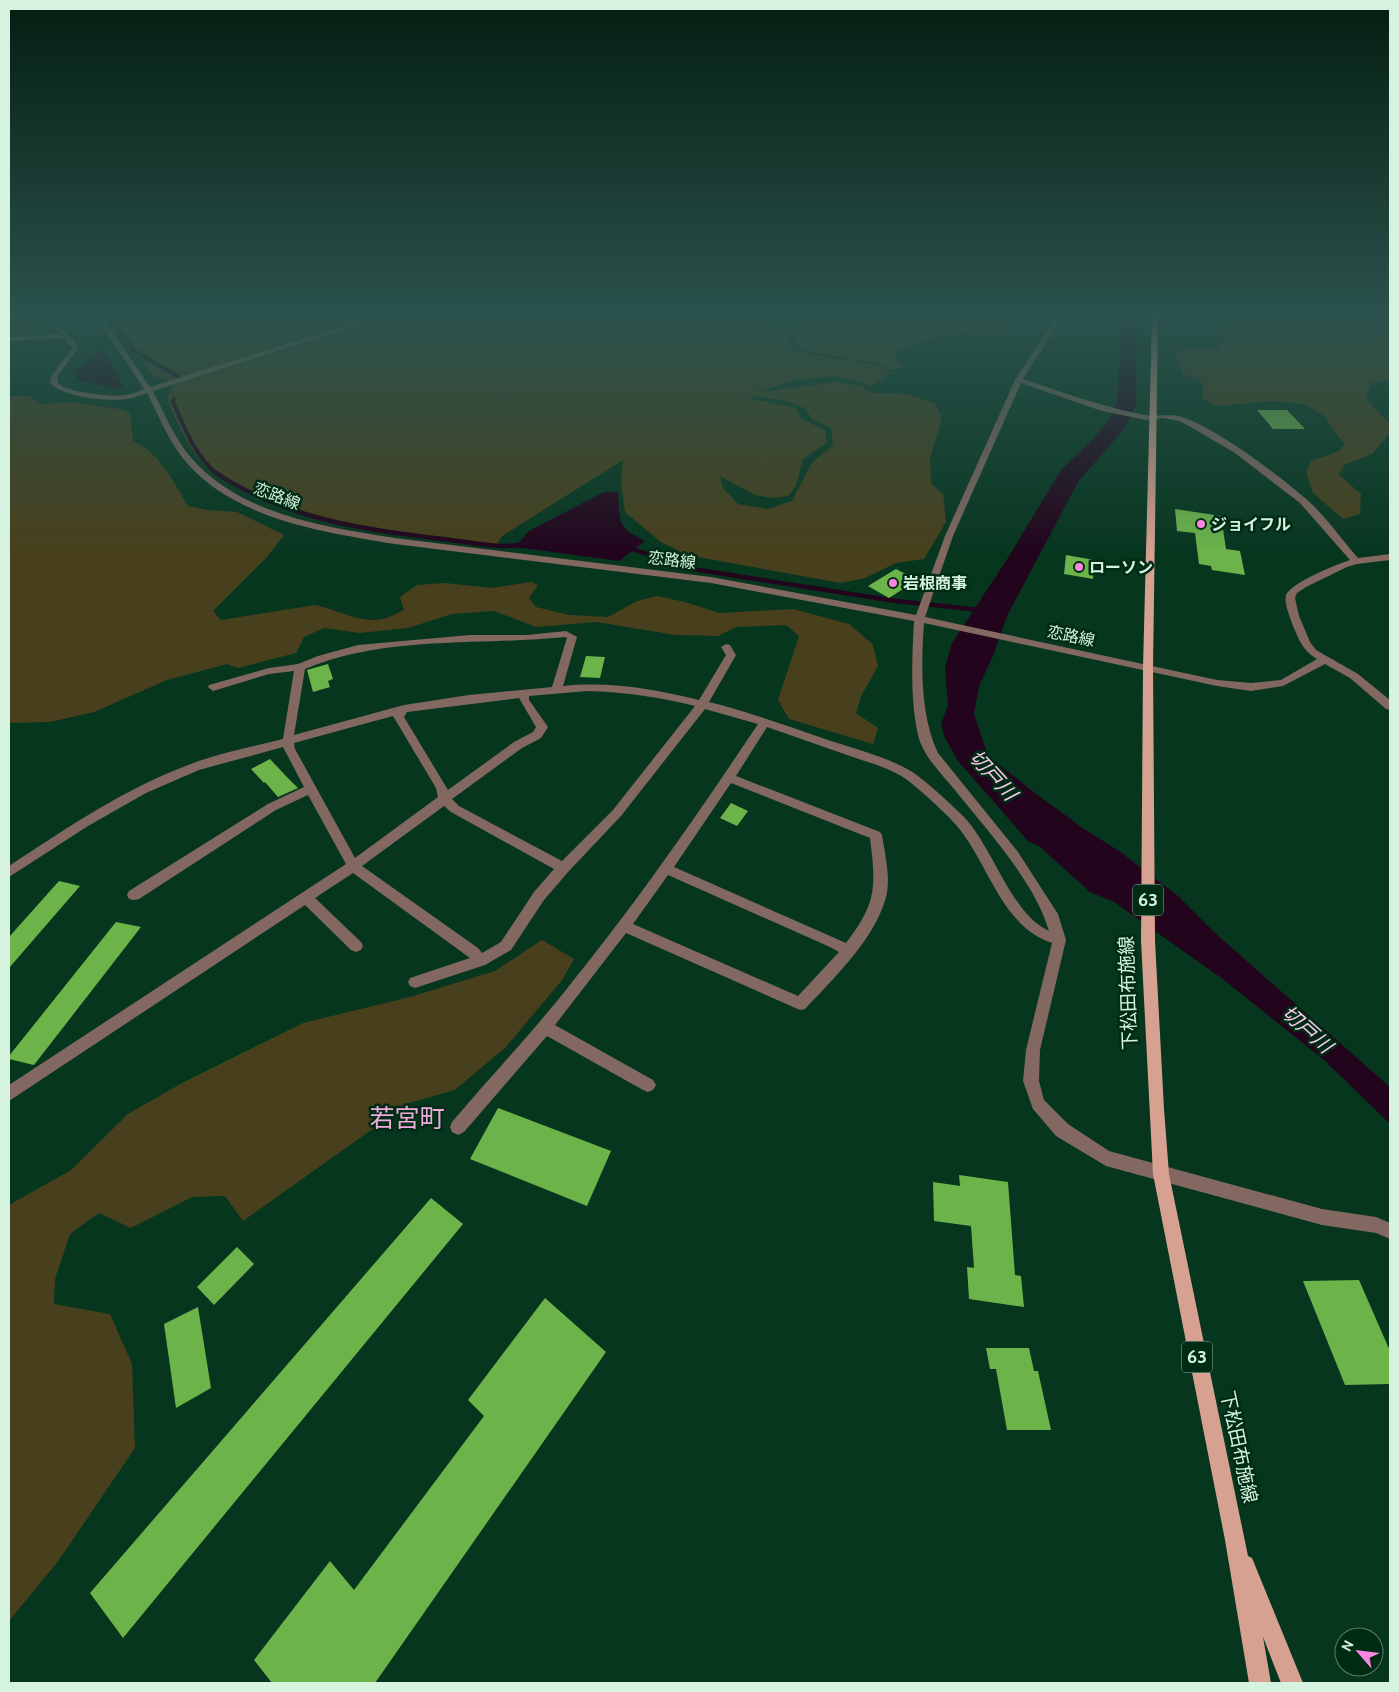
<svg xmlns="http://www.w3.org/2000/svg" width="1399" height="1692" viewBox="0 0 1399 1692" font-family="Cabin,'Noto Sans JP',sans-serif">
  <rect width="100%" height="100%" fill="#07361f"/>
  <path fill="#48401c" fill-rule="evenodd" d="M 9,318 L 33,318 L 41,323 L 38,329 L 23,334 L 9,334 Z
    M 113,318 L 757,318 L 789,329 L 790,348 L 815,355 L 877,365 L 892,373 L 872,386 L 835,376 L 796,380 L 758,392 L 836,382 L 860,386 L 873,393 L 907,394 L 935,403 L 942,418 L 930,458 L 931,484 L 943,494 L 946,522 L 924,559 L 896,563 L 865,578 L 841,583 L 687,555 L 661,542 L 625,512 L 621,482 L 623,460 L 502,536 L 495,547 C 410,536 323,531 246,492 C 232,484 216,476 205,465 C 187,448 179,424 168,403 L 168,396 L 174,386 L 166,379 L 156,377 L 148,370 L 131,340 ZM 750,396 L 782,400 L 805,408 L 812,419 L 831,428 L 833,445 L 811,464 L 792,501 L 768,509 L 738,504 L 723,488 L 720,476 L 755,495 L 771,498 L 788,496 L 796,486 L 803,459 L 826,443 L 825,430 L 801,419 L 796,408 L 751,399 Z
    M 768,318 L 1014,318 L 1010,326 L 984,339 L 974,331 L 950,333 L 902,348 L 894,357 L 905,367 L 892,370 L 875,363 L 816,353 L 795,347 L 792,325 Z
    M 1226,318 L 1390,318 L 1390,379 L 1371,383 L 1366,399 L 1390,424 L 1390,433 L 1372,454 L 1344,465 L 1339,475 L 1361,494 L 1360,514 L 1343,519 L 1313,493 L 1306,472 L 1311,461 L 1337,452 L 1345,445 L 1323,415 L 1304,404 L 1273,401 L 1215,406 L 1202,398 L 1203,385 L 1200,380 L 1183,374 L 1176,356 L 1182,348 L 1217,350 L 1224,337 Z
    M 9,396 L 29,396 L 42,404 L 71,402 L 119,409 L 130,413 L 133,441 C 159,452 174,483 188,506 L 208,510 L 237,512 L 284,535 L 267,557 L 213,611 L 221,620 L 315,605 C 335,609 362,624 382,619 C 389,618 397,613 404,610 L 400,597 L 417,585 L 445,583 L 491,588 L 531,582 L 538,585 L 529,598 L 536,607 L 569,615 L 608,617 L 637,601 L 657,596 L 685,602 L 719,613 L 793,609 L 849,624 L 873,645 L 878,666 L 861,696 L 856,713 L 878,728 L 873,744 L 789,719 L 778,700 L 799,636 L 786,625 L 736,627 L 718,636 L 676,635 L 596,622 L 536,627 L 494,611 L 452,614 L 408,628 L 360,633 L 324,628 L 304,637 L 296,653 L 238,668 L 227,664 L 167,680 L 94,712 L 50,722 L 9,723 Z
    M 542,940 L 574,959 L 562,980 L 506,1047 L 455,1090 L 409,1103 L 243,1221 L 225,1196 L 192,1197 L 131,1228 L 99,1213 L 70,1234 L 55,1279 L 54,1304 L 110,1314 L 132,1364 L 135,1448 L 59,1560 L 9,1621 L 9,1205 L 71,1170 L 128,1114 L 184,1082 L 303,1023 L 410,997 L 495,971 Z"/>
  <path fill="#22041c" d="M 1122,318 L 1137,318 L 1136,405 L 1124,429 L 1078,482 L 1008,614 L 993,656 L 979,686 L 974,714 L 988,756 L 1035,793 L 1084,829 L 1119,851 L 1178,896 L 1215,933 L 1390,1087 L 1390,1124 L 1323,1059 L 1220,977 L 1114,902 L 1090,892 L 1039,846 L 1028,841 L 958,761 L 945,738 L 941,724 L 948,705 L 945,668 L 952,643 L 1006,561 L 1061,470 L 1094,438 L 1112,416 L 1117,400 Z
    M 103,349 L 124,388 L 117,389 L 77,380 L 76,370 Z
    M 604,492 L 618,492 C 621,525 615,525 645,541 L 619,561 L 515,547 L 529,531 Z"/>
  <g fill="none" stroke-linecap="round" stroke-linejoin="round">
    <path stroke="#22041c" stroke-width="4" d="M 109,318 L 133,350 L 177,376
      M 174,399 L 173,402 C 185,428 194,455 217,474"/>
    <path stroke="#22041c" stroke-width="4.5" d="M 215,472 C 285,520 368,530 451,540 C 476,543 500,549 526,544
      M 627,547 L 686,568 L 896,601 L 980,610"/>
  </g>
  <path fill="#6cb44a" d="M 1257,410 L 1287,410 L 1305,429 L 1273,429 Z
    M 1175,509 L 1221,516 L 1226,549 L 1240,551 L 1245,575 L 1212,570 L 1211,566 L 1199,564 L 1195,533 L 1177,531 Z
    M 1066,555 L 1094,560 L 1093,579 L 1064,574 Z
    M 896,569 L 917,580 L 889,598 L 868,586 Z
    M 586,656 L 605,657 L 600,678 L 580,677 Z
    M 328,664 L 333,679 L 328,681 L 330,687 L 313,692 L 307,670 Z
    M 270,759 L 285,775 L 298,788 L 278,797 L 265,782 L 264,783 L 251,769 Z
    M 731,803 L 748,811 L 737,826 L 720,818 Z
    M 59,881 L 80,886 L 9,968 L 9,937 Z
    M 116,922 L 141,927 L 34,1065 L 9,1059 L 9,1056 Z
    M 498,1108 L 611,1151 L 587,1206 L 470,1159 Z
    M 959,1175 L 1008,1182 L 1015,1275 L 1021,1276 L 1024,1307 L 969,1299 L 967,1267 L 974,1268 L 971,1226 L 934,1221 L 933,1182 L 960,1186 Z
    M 431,1198 L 463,1224 L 123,1638 L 90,1593 Z
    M 237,1247 L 254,1264 L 214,1305 L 197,1287 Z
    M 1359,1280 L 1390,1351 L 1390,1384 L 1345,1385 L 1303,1281 Z
    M 545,1298 L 606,1352 L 375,1683 L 272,1683 L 254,1660 L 330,1561 L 354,1590 L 484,1416 L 468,1400 Z
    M 198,1307 L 211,1388 L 176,1408 L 164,1324 Z
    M 986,1348 L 1029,1348 L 1034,1371 L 1038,1371 L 1051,1430 L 1007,1430 L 996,1369 L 990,1369 Z"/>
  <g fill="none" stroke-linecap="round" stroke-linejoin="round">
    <path fill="#826860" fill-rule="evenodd" d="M 45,318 L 52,318 L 74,341 L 78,348 L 57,377 L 58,383 C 68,393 110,397 126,395 C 132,394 138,391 144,389 L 97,318 L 103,318 L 150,387 L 369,318 L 379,318 L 153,391 C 165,414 175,440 193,460 C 243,515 325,527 395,538 L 711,577 L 916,615 L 945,536 L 1015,380 L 1056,318 L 1062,318 L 1023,379 C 1062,392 1100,406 1140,414 C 1155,418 1170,412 1185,418 C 1222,432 1274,472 1305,498 C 1325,515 1341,539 1358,558 L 1390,554 L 1390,560 L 1357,564 L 1347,567 L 1306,587 L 1297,593 L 1295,598 L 1299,616 L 1310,642 L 1316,650 L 1358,674 L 1390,700 L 1390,710 L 1386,709 L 1350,678 L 1325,664 L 1283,686 L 1251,691 L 1217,686 L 924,623 C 921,663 920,716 938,753 L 1018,852 L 1058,914 L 1066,940 L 1040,1050 L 1039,1081 L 1044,1100 L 1068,1124 L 1109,1151 L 1322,1209 L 1376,1217 L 1390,1223 L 1390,1239 L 1376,1233 L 1322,1225 L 1106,1166 L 1056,1136 L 1033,1109 L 1023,1081 L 1026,1050 L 1052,943 C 1000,925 989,863 956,825 C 946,813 915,785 903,777 C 887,767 867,762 850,756 C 822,746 795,737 767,727 L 736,776 L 880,832 L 882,835 C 885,854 890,874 887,893 C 878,936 834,978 805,1009 L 800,1010 L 626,933 L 555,1025 L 653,1080 L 656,1085 L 653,1090 L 648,1092 L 643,1090 L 547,1036 L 464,1132 L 458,1135 L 452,1132 L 450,1127 L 452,1122 C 491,1076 532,1033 569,986 C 637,902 698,814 758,724 L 705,709 L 621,816 L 568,872 L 544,900 L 511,950 L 485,965 L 415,988 L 410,986 L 408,982 L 410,978 L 470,958 L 353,873 L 315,898 L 361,942 L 363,946 L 361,950 L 356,952 L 351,950 L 305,905 L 9,1101 L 9,1085 L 346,864 L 308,795 L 276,810 L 139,899 L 134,900 L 129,899 L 127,895 L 129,891 L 268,804 L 304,787 L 283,747 L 199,770 L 146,793 L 88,826 L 9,877 L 9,866 C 67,828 125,788 191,764 C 220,753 252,747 283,739 L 294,671 L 269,674 L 213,691 L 208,687 L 209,685 L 269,668 L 298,664 L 318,656 L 358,645 L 470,635 L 527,635 L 566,631 L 577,637 L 563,686 C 610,681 654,689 699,700 L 726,655 L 721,647 L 726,644 L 730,645 L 736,655 L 709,702 C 749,712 788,726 828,740 C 855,749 884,756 909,770 C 922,777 953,806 964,817 C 993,847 1011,914 1049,931 C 1035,882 986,829 954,789 C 941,773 923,756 918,735 C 910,700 912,656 914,621 L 711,583 L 395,544 C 324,532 236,520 186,462 C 169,442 159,416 147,393 C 140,395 134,398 127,399 C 109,402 62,397 50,383 L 51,377 L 72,348 L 64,338 L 9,341 L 9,337 L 61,334 ZM 1021,383 L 1102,411 L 1146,420 L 1163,418 L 1179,421 L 1189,426 L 1235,453 L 1300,503 L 1350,560 C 1337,564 1291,583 1286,595 C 1284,604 1290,617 1293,626 C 1299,640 1303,651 1317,659 L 1281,680 L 1251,683 L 1217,680 L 925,617 L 953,536 ZM 565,637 L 567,638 L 552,687 L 469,695 L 404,705 L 294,735 L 305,669 C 387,635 478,646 565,637 ZM 587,691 C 624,692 659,697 695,706 L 613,810 L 562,861 L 459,806 L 452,799 L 522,748 L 541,738 L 548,727 L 529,700 L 529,696 ZM 519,698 L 536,727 L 533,732 L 514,742 L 448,790 L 404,717 L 407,712 ZM 393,716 L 436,788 L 438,797 L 355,858 L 295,749 L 294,743 ZM 731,783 L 870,838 C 876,886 877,903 846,943 L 674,867 ZM 444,806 L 451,812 L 554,869 L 534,892 L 501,942 L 482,953 L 478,948 L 362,866 ZM 668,875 L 830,947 L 839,952 L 798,996 L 633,924 Z"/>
    <path fill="#d7a191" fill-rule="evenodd" d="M 1152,318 L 1158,318 L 1153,668 L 1155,941 L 1164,1109 L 1169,1174 L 1248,1556 L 1252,1558 L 1303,1683 L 1281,1683 L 1263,1637 L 1271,1683 L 1249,1683 L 1225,1540 L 1153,1174 L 1141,941 L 1143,668 Z"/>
  </g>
  <linearGradient id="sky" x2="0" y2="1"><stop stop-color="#041e11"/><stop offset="0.57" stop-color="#2b524d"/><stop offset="1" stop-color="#2b524d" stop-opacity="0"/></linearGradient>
  <rect width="1399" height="555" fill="url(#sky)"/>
  <g fill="#fd86e1" stroke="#002c16" stroke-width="2">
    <circle cx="1201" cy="524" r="5"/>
    <circle cx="1079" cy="567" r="5"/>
    <circle cx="893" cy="583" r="5"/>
  </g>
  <g text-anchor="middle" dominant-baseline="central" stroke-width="5" stroke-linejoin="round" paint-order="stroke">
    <g font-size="16" fill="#d6f3e0" stroke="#002c16">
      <text transform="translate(277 496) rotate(21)">恋路線</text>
      <text transform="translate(672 560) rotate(7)">恋路線</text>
      <text transform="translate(1071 636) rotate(12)">恋路線</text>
    </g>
    <g font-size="16" font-weight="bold" fill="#d6f3e0" stroke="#002c16" text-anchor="start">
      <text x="1211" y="524">ジョイフル</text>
      <text x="1089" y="567">ローソン</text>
      <text x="903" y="583">岩根商事</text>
    </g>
    <g fill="#002c16" stroke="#96b7a3" stroke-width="1">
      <rect x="1133" y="884.5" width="30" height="31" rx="4"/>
      <rect x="1182" y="1341.5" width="30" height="31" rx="4"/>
    </g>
    <g font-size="18" font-weight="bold" fill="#d6f3e0">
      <text x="1148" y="900">63</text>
      <text x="1197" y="1357">63</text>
    </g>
    <g font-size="19" fill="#d6f3e0" stroke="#002c16">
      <text transform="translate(1128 993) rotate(-92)">下松田布施線</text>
      <text transform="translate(1239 1447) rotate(78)">下松田布施線</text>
    </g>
    <g font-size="20" font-style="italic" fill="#fdc9ee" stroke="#002c16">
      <text transform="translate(993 775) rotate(48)">切戸川</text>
      <text transform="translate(1307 1029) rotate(42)">切戸川</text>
    </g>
    <g font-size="25" fill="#eeabdc" stroke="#002c16">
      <text x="407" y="1118">若宮町</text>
    </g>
  </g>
  <rect width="1399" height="1692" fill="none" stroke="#d6f3e0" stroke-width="20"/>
  <g transform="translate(1359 1652) rotate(298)"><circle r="24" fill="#002c16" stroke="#567c67"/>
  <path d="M0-4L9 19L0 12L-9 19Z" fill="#fd86e1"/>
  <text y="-8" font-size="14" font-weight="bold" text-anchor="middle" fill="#d6f3e0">N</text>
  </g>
</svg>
